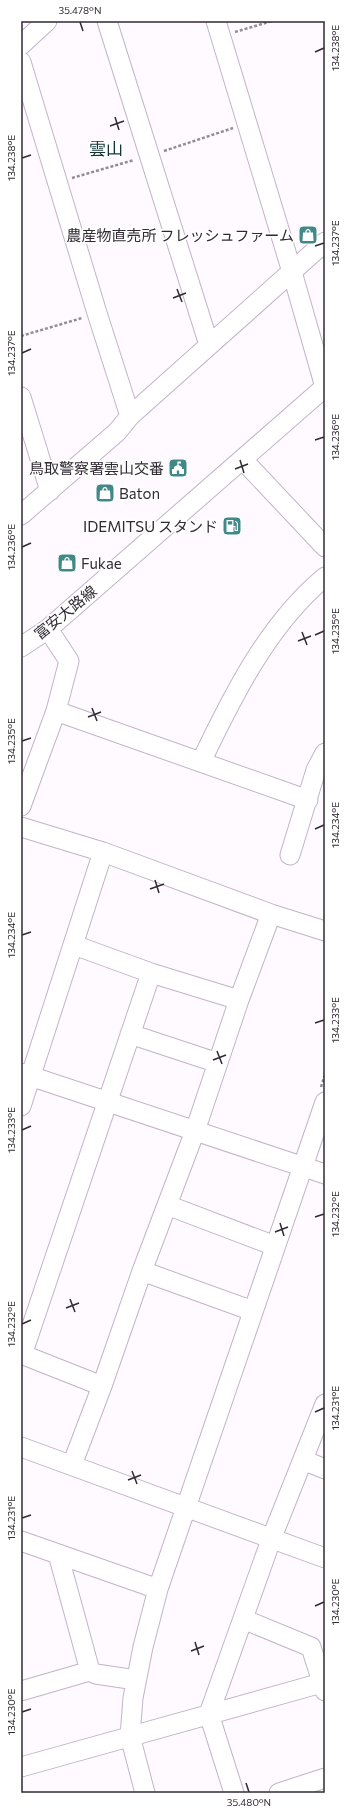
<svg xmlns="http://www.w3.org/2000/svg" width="346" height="1814" viewBox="0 0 346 1814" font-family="Commissioner,'Noto Sans JP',sans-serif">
  <rect width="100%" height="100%" fill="#fefaff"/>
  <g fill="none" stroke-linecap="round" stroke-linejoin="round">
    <g stroke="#c3b3c8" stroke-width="21">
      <path id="minor" d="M 107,21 L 209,345
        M 216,21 L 292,272 L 325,387
        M 21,45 L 47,21
        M 21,62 L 97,313 L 130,416
        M 21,397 L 50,491
        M 243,460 L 325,547
        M 21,515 L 117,432 L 130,416 L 325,242
        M 21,647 L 48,629 L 325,387
        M 56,711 L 308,800
        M 201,762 C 232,697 268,624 325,577
        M 21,806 L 56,711 L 69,661 L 48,629
        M 21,827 L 103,852 L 271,914 L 325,931
        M 290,855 L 316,770 L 325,753
        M 74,945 L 151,973 L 239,1000
        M 130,1034 L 218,1063
        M 21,1073 L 325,1174
        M 21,1106 L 103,852
        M 167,1205 L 275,1246
        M 142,1271 L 253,1311
        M 21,1354 L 102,1386
        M 22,1355 L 151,973
        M 21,1447 L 325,1558
        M 303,1460 L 325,1469
        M 72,1465 L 102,1386 L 142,1271 L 195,1131 L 239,1000 L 271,914
        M 21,1541 L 158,1589
        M 243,1619 L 311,1647 L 325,1691
        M 90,1671 L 96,1674 L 136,1680
        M 21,1691 L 90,1671 L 58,1554
        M 21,1767 L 325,1682
        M 145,1793 L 130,1736 L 133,1698 L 143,1647 L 158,1589 L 325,1102
        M 234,1793 L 209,1714 L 272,1537 L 325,1404
        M 279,1793 L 325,1778"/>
    </g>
    <path stroke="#928c93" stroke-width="2.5" stroke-dasharray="3 2" stroke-linecap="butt" d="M 235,32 L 272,21
      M 164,151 L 233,128
      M 72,178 L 134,160
      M 21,336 L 82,318
      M 321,1087 L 325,1074"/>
    <use href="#minor" stroke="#fff" stroke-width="19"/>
  </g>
  <path fill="none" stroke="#312a33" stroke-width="1.5" d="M 80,22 L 83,31M 315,52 L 324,48M 115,117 L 119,130M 110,126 L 124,121M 22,158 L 31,155M 315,246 L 324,243M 177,289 L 182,302M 173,298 L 186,293M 22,353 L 31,349M 315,440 L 324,437M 240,460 L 244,473M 235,469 L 248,464M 22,547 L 31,543M 302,632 L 307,645M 315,635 L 324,631M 298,641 L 311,636M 92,708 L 97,721M 88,717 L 101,712M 22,741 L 31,738M 315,829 L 324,825M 155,880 L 159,893M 150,889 L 164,884M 22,935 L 31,932M 315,1023 L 324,1020M 217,1051 L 222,1064M 213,1060 L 226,1055M 22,1130 L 31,1126M 315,1217 L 324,1214M 280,1223 L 284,1236M 275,1232 L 288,1227M 70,1299 L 75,1312M 66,1308 L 79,1303M 22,1324 L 31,1320M 315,1412 L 324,1408M 132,1471 L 137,1484M 128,1480 L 141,1475M 22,1518 L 31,1515M 315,1606 L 324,1602M 195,1642 L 199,1655M 191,1651 L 204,1646M 22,1712 L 31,1709M 246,1783 L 249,1792"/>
  <defs>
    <g id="shop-square" transform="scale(1)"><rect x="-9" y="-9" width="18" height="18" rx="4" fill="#418989" stroke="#fff"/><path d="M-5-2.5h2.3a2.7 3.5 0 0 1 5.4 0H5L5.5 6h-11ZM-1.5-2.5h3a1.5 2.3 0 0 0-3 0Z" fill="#fff"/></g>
    <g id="civic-square" transform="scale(1)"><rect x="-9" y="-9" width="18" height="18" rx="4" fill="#418989" stroke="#fff"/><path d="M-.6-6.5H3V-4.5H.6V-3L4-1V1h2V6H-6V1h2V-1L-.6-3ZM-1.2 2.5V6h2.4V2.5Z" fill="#fff"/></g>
    <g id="fuel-square" transform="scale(1)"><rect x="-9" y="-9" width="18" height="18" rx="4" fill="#418989" stroke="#fff"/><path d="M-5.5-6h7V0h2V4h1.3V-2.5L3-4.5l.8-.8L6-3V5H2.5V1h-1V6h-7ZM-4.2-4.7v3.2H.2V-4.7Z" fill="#fff"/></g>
  </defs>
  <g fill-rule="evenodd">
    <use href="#shop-square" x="308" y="235"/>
    <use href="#civic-square" x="178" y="468"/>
    <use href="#shop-square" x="105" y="493"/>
    <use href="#fuel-square" x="232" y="526"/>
    <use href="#shop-square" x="67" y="563"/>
  </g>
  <g text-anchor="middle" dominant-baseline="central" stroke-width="3.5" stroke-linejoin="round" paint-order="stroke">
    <g font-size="15" fill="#312a33" stroke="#fff" text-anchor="end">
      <text x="294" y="235">農産物直売所 フレッシュファーム</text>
      <text x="164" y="468">鳥取警察署雲山交番</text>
      <text x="119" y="493" text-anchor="start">Baton</text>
      <text x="218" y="526">IDEMITSU スタンド</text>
      <text x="81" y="563" text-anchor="start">Fukae</text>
    </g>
    <g font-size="15" fill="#312a33" stroke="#fff">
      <text transform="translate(65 612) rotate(-39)">富安大路線</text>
    </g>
    <g font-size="17" fill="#123535" stroke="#fff">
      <text x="106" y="148">雲山</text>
    </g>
  </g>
  <rect width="346" height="1814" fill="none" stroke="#ffffff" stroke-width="44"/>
  <rect x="22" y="22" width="302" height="1770" fill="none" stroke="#312a33" stroke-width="1.5"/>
  <g font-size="10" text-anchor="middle" fill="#312a33">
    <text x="80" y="14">35.478°N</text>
    <text transform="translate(335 48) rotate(-90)" y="4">134.238°E</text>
    <text transform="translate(11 158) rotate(-90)" y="4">134.238°E</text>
    <text transform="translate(335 243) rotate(-90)" y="4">134.237°E</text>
    <text transform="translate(11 353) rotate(-90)" y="4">134.237°E</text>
    <text transform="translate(335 437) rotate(-90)" y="4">134.236°E</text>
    <text transform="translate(11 547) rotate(-90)" y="4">134.236°E</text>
    <text transform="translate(335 631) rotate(-90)" y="4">134.235°E</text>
    <text transform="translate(11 741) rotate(-90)" y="4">134.235°E</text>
    <text transform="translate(335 825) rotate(-90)" y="4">134.234°E</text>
    <text transform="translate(11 935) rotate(-90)" y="4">134.234°E</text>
    <text transform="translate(335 1020) rotate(-90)" y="4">134.233°E</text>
    <text transform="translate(11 1130) rotate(-90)" y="4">134.233°E</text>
    <text transform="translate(335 1214) rotate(-90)" y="4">134.232°E</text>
    <text transform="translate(11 1324) rotate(-90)" y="4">134.232°E</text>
    <text transform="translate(335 1408) rotate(-90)" y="4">134.231°E</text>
    <text transform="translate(11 1518) rotate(-90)" y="4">134.231°E</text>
    <text transform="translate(335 1602) rotate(-90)" y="4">134.230°E</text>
    <text transform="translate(11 1712) rotate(-90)" y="4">134.230°E</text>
    <text x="249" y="1806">35.480°N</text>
  </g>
</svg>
